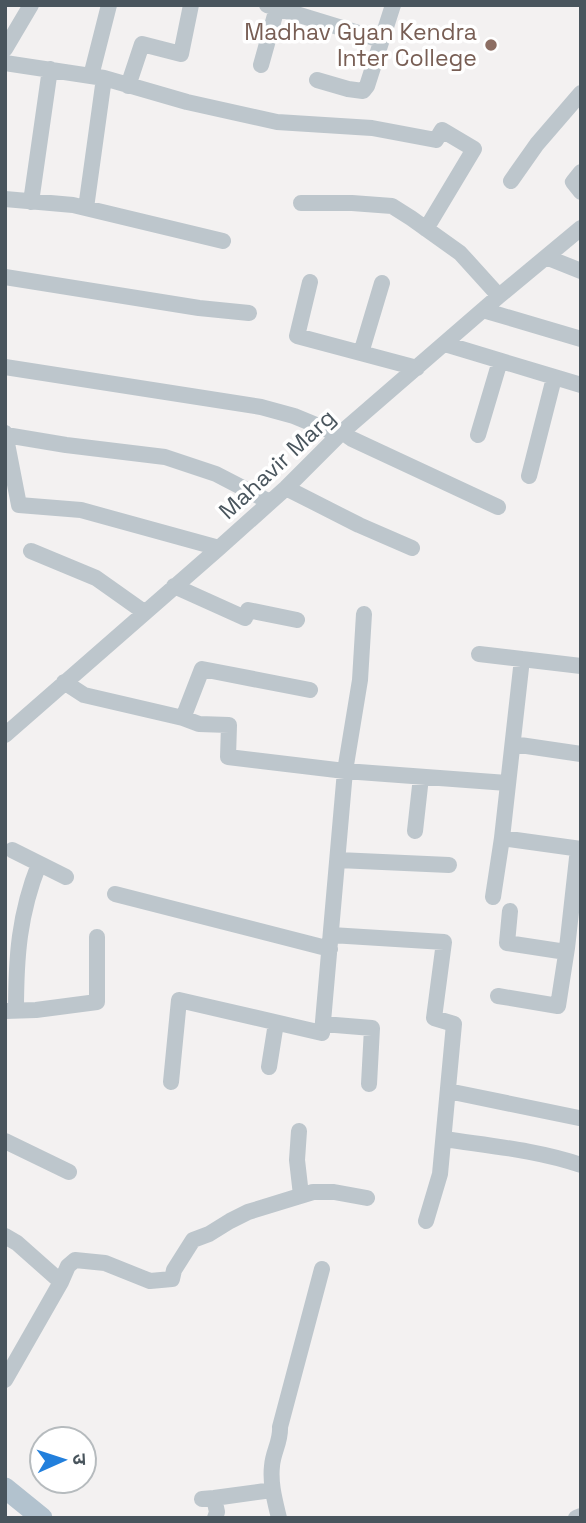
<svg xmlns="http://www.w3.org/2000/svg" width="586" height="1523" viewBox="0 0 586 1523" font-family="'Space Grotesk','Noto Sans Devanagari',sans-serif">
  <rect width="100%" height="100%" fill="#f3f1f1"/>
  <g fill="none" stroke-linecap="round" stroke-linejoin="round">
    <path stroke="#bdc6cc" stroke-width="16" d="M 267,5 L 381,40
      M 5,49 L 31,5
      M 5,63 L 104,78 L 187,102 L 277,122 L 372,128 L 436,140 L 442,130 L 474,149 L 426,229
      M 261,65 L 277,8
      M 91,76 L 109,5
      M 317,80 L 348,89 L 363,91 L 367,86 L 393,5
      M 128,86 L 142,44 L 181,54 L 191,5
      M 581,172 L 573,182 L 581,192
      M 511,181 L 537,144 L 581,93
      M 5,199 L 73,205 L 223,241
      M 31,202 L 50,69
      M 301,203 L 352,203 L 392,206 L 411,218 L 460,253 L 499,296
      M 86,208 L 104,78
      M 546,257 L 581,271
      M 5,277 L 199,308 L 249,313
      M 310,282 L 297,336 L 417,368
      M 483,310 L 581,339
      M 445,344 L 581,385
      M 361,353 L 382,283
      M 5,367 L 261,407 L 294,416 L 340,435
      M 342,432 L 352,439 L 498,507
      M 5,433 L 19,505 L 81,510 L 219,548
      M 6,435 L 66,445 L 165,457 L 216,474 L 270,502
      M 478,435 L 500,361
      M 529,476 L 554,378
      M 286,488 L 359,525 L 412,548
      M 31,551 L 96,578 L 144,612
      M 174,586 L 245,618 L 248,610 L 297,620
      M 479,654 L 581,666
      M 522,659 L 502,838 L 581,849
      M 64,682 L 84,695 L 183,718 L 199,724 L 229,725 L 228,757 L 345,771 L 507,783
      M 183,718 L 202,669 L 310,690
      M 5,735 L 219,548 L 286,488 L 342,432 L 499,296 L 581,228
      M 513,744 L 581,754
      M 415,831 L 421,777
      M 12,850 L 66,877
      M 338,860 L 449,865
      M 115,894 L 330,949
      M 493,897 L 502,838
      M 510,911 L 507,943 L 566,952
      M 331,935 L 444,942 L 434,1018 L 454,1024 L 440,1174 L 426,1221
      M 498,996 L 558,1006 L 567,948 L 578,849
      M 5,1011 L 36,1010 L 97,1002 L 97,937
      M 16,1011 C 16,957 19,914 39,864
      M 323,1024 L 372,1028 L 369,1084
      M 269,1067 L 276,1023
      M 171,1082 L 179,1000 L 322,1033 L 345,771 L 360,680 L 364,614
      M 448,1091 L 579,1118
      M 299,1131 L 297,1160 L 301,1195
      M 444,1139 C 490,1146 537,1150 581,1165
      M 5,1141 L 69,1172
      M 5,1236 L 17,1243 L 61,1282
      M 5,1380 L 61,1282 L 68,1266 L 75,1260 L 105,1263 L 150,1281 L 172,1279 L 174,1270 L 193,1240 L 209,1234 L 230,1221 L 248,1212 L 313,1192 L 334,1192 L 367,1198
      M 214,1498 L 217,1512 L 215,1518
      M 202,1499 L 214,1498 L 272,1490
      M 279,1518 C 275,1501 270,1484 272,1466 C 273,1452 281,1441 280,1427 L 322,1269
      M 576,1518 L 581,1516"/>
    <path stroke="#b2c2ce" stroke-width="21" d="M 5,1488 L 42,1518"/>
  </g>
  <circle fill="#8d6e63" stroke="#fff" stroke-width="2.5" cx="491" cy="45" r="7"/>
  <g text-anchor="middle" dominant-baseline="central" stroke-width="7" stroke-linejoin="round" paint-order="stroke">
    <g font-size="23" fill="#785e54" stroke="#fff" text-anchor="end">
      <text x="477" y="32">Madhav Gyan Kendra<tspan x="477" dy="26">Inter College</tspan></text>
    </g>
    <g font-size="23" fill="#49555d" stroke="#fff">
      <text transform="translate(277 464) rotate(-43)">Mahavir Marg</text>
    </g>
  </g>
  <rect width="586" height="1523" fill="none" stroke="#49555d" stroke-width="14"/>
  <g transform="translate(63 1460) rotate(87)"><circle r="33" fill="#ffffff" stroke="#b6bbbe" stroke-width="2"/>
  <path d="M0-5L12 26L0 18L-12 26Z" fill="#227fdc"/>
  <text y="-10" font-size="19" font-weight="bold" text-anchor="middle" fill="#49555d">उ</text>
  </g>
</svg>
